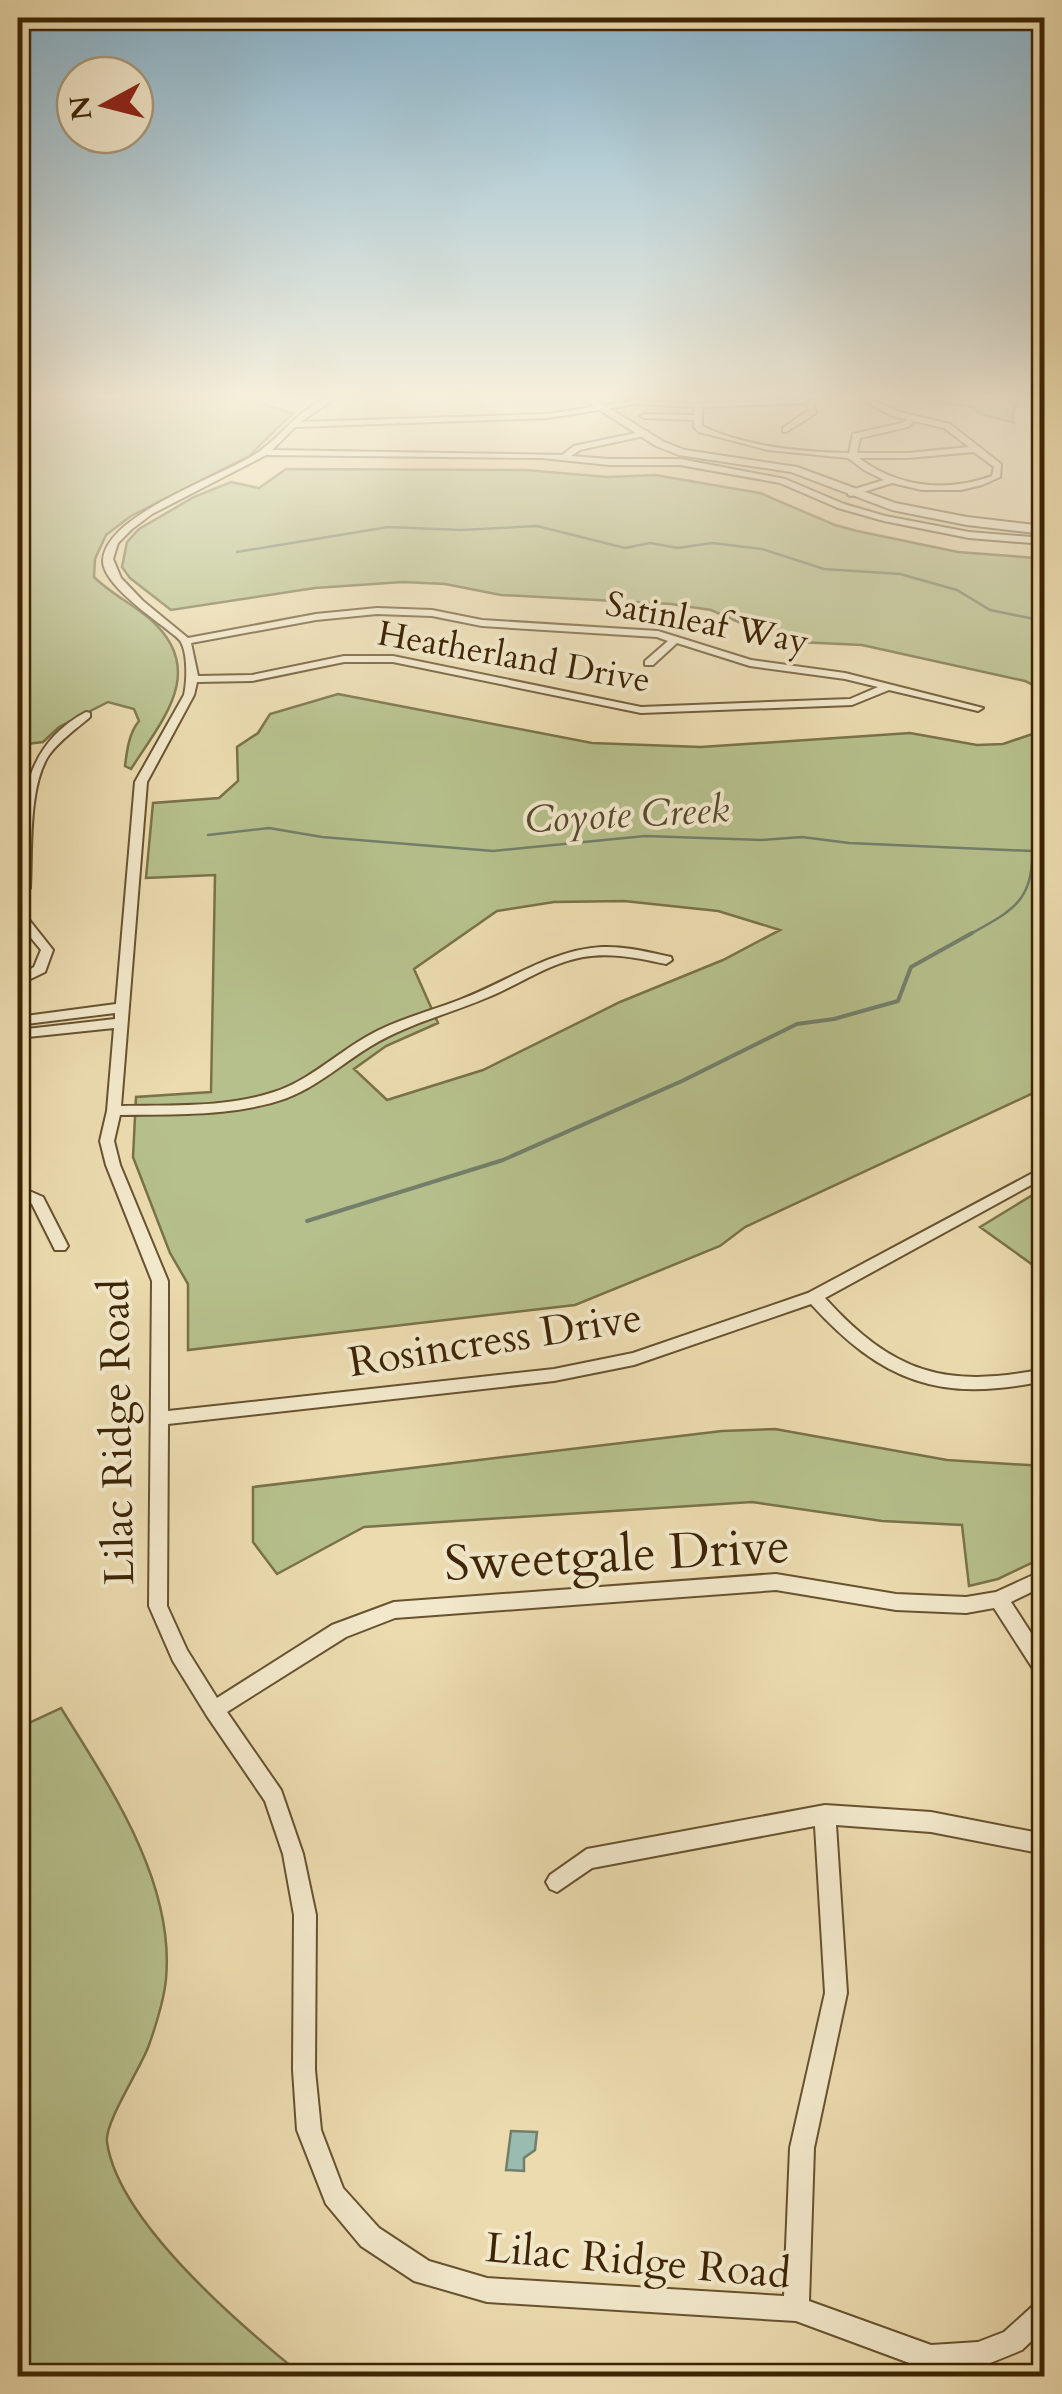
<svg xmlns="http://www.w3.org/2000/svg" width="1062" height="2394" viewBox="0 0 1062 2394" font-family="Cardo,serif">
  <rect width="100%" height="100%" fill="#ebdbaf"/>
  <filter id="stains"><feTurbulence type="fractalNoise" baseFrequency=".002" numOctaves="4"/><feColorMatrix values="0 0 0 0 .2 0 0 0 0 .09 0 0 0 0 .02 0 0 0 .5 -.17"/></filter>
  <radialGradient id="worn" r=".72"><stop offset=".6" stop-color="#630" stop-opacity="0"/><stop offset="1" stop-color="#630" stop-opacity=".3"/></radialGradient>
  <path fill="#b6c08c" stroke="#7a7248" stroke-width="2.5" fill-rule="evenodd" d="M 18,400 L 247,400 L 293,413 L 249,456 L 131,516 L 106,535 L 95,559 L 94,577 C 110,593 132,604 150,619 C 208,670 163,719 131,769 L 125,766 C 127,750 129,733 139,721 L 134,709 L 108,702 L 59,727 L 43,742 L 18,745 Z
    M 921,400 L 1019,400 L 1012,416 L 1014,423 L 980,414 L 973,407 Z
    M 286,469 L 525,470 L 608,477 L 655,475 L 760,493 L 835,525 L 857,531 L 958,552 L 1036,558 L 1038,544 L 1044,544 L 1044,690 L 1025,681 L 862,645 L 798,642 L 764,633 L 711,610 L 671,604 L 501,595 L 445,584 L 403,582 L 315,588 L 171,610 L 130,578 L 122,567 L 127,542 L 139,529 L 194,497 L 231,482 L 259,488 Z
    M 338,694 L 592,743 L 701,747 L 910,733 L 977,745 L 1003,744 L 1044,730 L 1044,1088 L 745,1227 L 720,1246 L 575,1305 L 188,1350 L 188,1284 L 170,1253 L 133,1157 L 136,1097 L 211,1092 L 215,875 L 146,878 L 153,803 L 219,798 L 238,781 L 237,747 L 258,733 L 270,714 ZM 624,901 L 718,911 L 780,930 L 723,960 L 620,1002 L 483,1070 L 387,1100 L 354,1069 L 386,1046 L 438,1023 L 414,969 L 497,911 L 554,902 Z
    M 1044,1188 L 1044,1273 L 980,1227 Z
    M 775,1429 L 947,1460 L 1044,1466 L 1044,1557 L 998,1579 L 969,1586 L 962,1525 L 882,1521 L 752,1502 L 364,1527 L 277,1574 L 253,1542 L 253,1487 L 722,1431 Z
    M 61,1708 C 110,1787 175,1882 166,1979 C 164,2001 156,2025 149,2045 C 141,2068 104,2123 107,2142 C 118,2222 241,2326 303,2376 L 18,2376 L 18,1728 Z"/>
  <path fill="#99bbb0" stroke="#747f6b" stroke-width="2.5" d="M 511,2131 L 537,2132 L 535,2150 L 524,2158 L 524,2171 L 506,2170 Z"/>
  <g fill="none" stroke-linecap="round" stroke-linejoin="round">
    <path stroke="#747f6b" stroke-width="2.5" d="M 237,552 L 388,527 L 461,530 L 537,526 L 625,548 L 650,543 L 678,548 L 712,543 L 762,549 L 824,569 L 900,574 L 957,590 L 990,610 L 1044,621
      M 208,835 L 269,828 L 322,837 L 493,851 L 645,836 L 762,840 L 802,837 L 849,843 L 1032,851 L 1044,839
      M 967,936 C 1009,912 1034,903 1032,851"/>
    <path stroke="#747f6b" stroke-width="4" d="M 307,1221 L 503,1160 L 682,1081 L 797,1024 L 834,1019 L 898,1001 L 911,967 L 972,933"/>
    <g stroke="#68522f" stroke-width="4">
      <path id="minor" d="M 323,400 L 333,400 L 300,422 L 548,414 L 636,400 L 698,403 L 815,400 L 813,402 L 816,413 L 786,432 L 783,432 L 783,428 L 809,410 L 805,403 L 702,407 L 702,426 C 746,447 801,452 849,453 L 853,434 L 902,423 L 907,419 L 893,416 L 861,400 L 871,400 L 899,412 L 950,424 L 1001,464 L 1000,477 L 982,485 L 961,490 L 922,490 L 892,483 L 851,496 L 848,495 L 848,491 L 884,480 L 864,470 L 848,458 L 768,450 L 699,432 L 694,427 L 694,420 L 644,418 L 640,416 L 644,414 L 694,415 L 694,407 L 637,404 L 548,418 L 295,427 L 272,450 L 562,455 L 574,446 L 645,431 L 648,431 L 648,435 L 580,450 L 571,456 L 609,459 L 680,459 L 785,479 L 844,504 L 885,516 L 969,532 L 1044,538 L 1044,544 L 969,538 L 884,521 L 838,508 L 780,483 L 680,465 L 609,465 L 542,458 L 266,455 L 152,514 L 132,529 L 118,543 L 113,559 L 121,578 L 143,601 L 188,638 L 316,614 L 377,608 L 432,610 L 482,620 L 658,631 L 751,660 L 845,673 L 983,708 L 978,711 L 889,690 L 852,705 L 641,713 L 393,662 L 344,662 L 252,681 L 197,682 L 194,695 L 147,782 L 121,1106 C 172,1105 226,1108 274,1092 C 308,1081 335,1055 366,1037 C 395,1020 428,1012 459,1000 C 507,982 550,950 602,947 C 625,946 648,952 671,957 L 672,960 L 666,964 C 638,958 611,952 583,957 C 550,963 521,983 491,996 C 452,1013 409,1023 371,1046 C 343,1063 318,1086 287,1098 C 234,1117 175,1114 120,1115 L 114,1141 L 120,1165 L 168,1281 L 168,1411 L 554,1369 L 633,1353 L 808,1293 L 1044,1167 L 1044,1178 L 825,1298 C 893,1373 945,1389 1044,1369 L 1044,1381 C 940,1403 882,1382 811,1304 L 634,1365 L 554,1381 L 168,1424 L 167,1606 L 187,1650 L 217,1698 L 332,1625 L 394,1602 L 776,1574 L 896,1594 L 966,1597 L 996,1592 L 1044,1570 L 1044,1586 L 1011,1602 L 1044,1653 L 1044,1677 L 1037,1675 L 994,1608 L 966,1613 L 896,1610 L 776,1590 L 395,1618 L 346,1637 L 227,1712 L 281,1790 L 303,1854 L 316,1915 L 315,2070 L 321,2130 L 343,2188 L 379,2228 L 429,2261 L 487,2278 L 784,2296 L 790,2148 L 825,1993 L 815,1826 L 592,1868 L 557,1892 L 550,1889 L 546,1882 L 550,1875 L 587,1849 L 825,1805 L 931,1812 L 1044,1834 L 1044,1854 L 931,1832 L 836,1825 L 847,1993 L 814,2148 L 809,2301 L 931,2345 L 978,2342 L 1004,2332 L 1035,2304 L 1044,2301 L 1044,2329 L 1022,2350 L 978,2368 L 931,2371 L 796,2321 L 487,2302 L 414,2281 L 361,2246 L 326,2204 L 297,2130 L 293,2070 L 294,1915 L 283,1854 L 265,1801 L 207,1716 L 173,1661 L 149,1606 L 152,1281 L 106,1165 L 100,1141 L 107,1111 L 114,1028 L 18,1038 L 18,1030 L 115,1019 L 115,1013 L 18,1025 L 18,1017 L 116,1004 L 135,782 L 184,695 C 187,682 188,655 181,642 C 178,637 168,631 164,627 C 147,614 102,582 103,560 C 106,514 223,476 257,453 C 281,437 296,412 323,400 ZM 914,421 L 944,428 L 969,447 L 908,453 L 857,453 L 860,438 L 908,427 ZM 974,452 L 994,467 L 992,476 C 946,493 897,487 859,458 L 908,458 ZM 377,614 L 432,616 L 482,626 L 657,637 L 668,641 L 645,661 L 645,665 L 653,665 L 677,643 L 750,666 L 845,679 L 878,687 L 850,699 L 641,707 L 393,656 L 344,656 L 252,675 L 198,676 L 191,643 L 316,620 Z
        M 86,712 L 90,713 L 90,717 C 76,729 60,740 49,755 C 28,786 32,851 30,888 L 24,892 L 20,891 L 18,888 C 22,818 15,750 86,712 Z
        M 18,910 L 22,911 L 53,950 L 45,972 L 18,985 L 18,976 L 34,967 L 41,950 L 18,922 Z
        M 18,1186 L 43,1197 L 68,1246 L 65,1250 L 55,1250 L 32,1204 L 18,1197 Z"/>
    </g>
    <g stroke="#68522f" stroke-width="4">
      <path id="tertiary" d="M 584,400 L 596,400 L 664,442 L 685,450 L 797,467 L 895,503 L 967,517 L 1044,526 L 1044,534 L 967,525 L 892,510 L 791,472 L 679,455 L 656,446 Z"/>
    </g>
    <use href="#minor" fill="#f2e8cb" fill-rule="evenodd"/>
    <use href="#tertiary" fill="#f2e8cb" fill-rule="evenodd"/>
  </g>
  <linearGradient id="sky" x2="0" y2="1"><stop stop-color="#88b7d2"/><stop offset="0.54" stop-color="#f6efdb"/><stop offset="1" stop-color="#f6efdb" stop-opacity="0"/></linearGradient>
  <rect width="1062" height="735" fill="url(#sky)"/>
  <g text-anchor="middle" dominant-baseline="central" stroke-width="8" stroke-linejoin="round" paint-order="stroke">
    <g font-size="35" fill="#3d2504" stroke="#f2e8cb">
      <text transform="translate(707 623) rotate(11)">Satinleaf Way</text>
      <text transform="translate(514 657) rotate(10)">Heatherland Drive</text>
    </g>
    <g font-size="38" font-style="italic" fill="#544a2f" stroke="#f2e8cb">
      <text transform="translate(627 815) rotate(-3)">Coyote Creek</text>
    </g>
    <g font-size="42" fill="#3d2504" stroke="#f2e8cb">
      <text transform="translate(495 1340) rotate(-9)">Rosincress Drive</text>
      <text transform="translate(117 1432) rotate(-91)">Lilac Ridge Road</text>
      <text transform="translate(638 2261) rotate(5)">Lilac Ridge Road</text>
    </g>
    <g font-size="50" fill="#3d2504" stroke="#f2e8cb">
      <text transform="translate(617 1555) rotate(-3)">Sweetgale Drive</text>
    </g>
  </g>
  <rect width="1062" height="2394" fill="none" stroke="#ebdbaf" stroke-width="60"/>
  <rect x="20" y="20" width="1022" height="2354" fill="none" stroke="#3d2504" stroke-width="5"/>
  <rect x="30" y="30" width="1002" height="2334" fill="none" stroke="#3d2504" stroke-width="2.5"/>
  <g transform="translate(105 105) rotate(263)"><circle r="48" fill="#f2e8cb" stroke="#aa9a7b" stroke-width="2.5"/>
  <path d="M0-8L18 38L0 25L-18 38Z" fill="#8f2418"/>
  <text y="-15" font-size="28" font-weight="bold" text-anchor="middle" fill="#3d2504">N</text>
  </g>
  <rect width="100%" height="100%" filter="url(#stains)"/>
  <rect width="100%" height="100%" fill="url(#worn)"/>
</svg>
